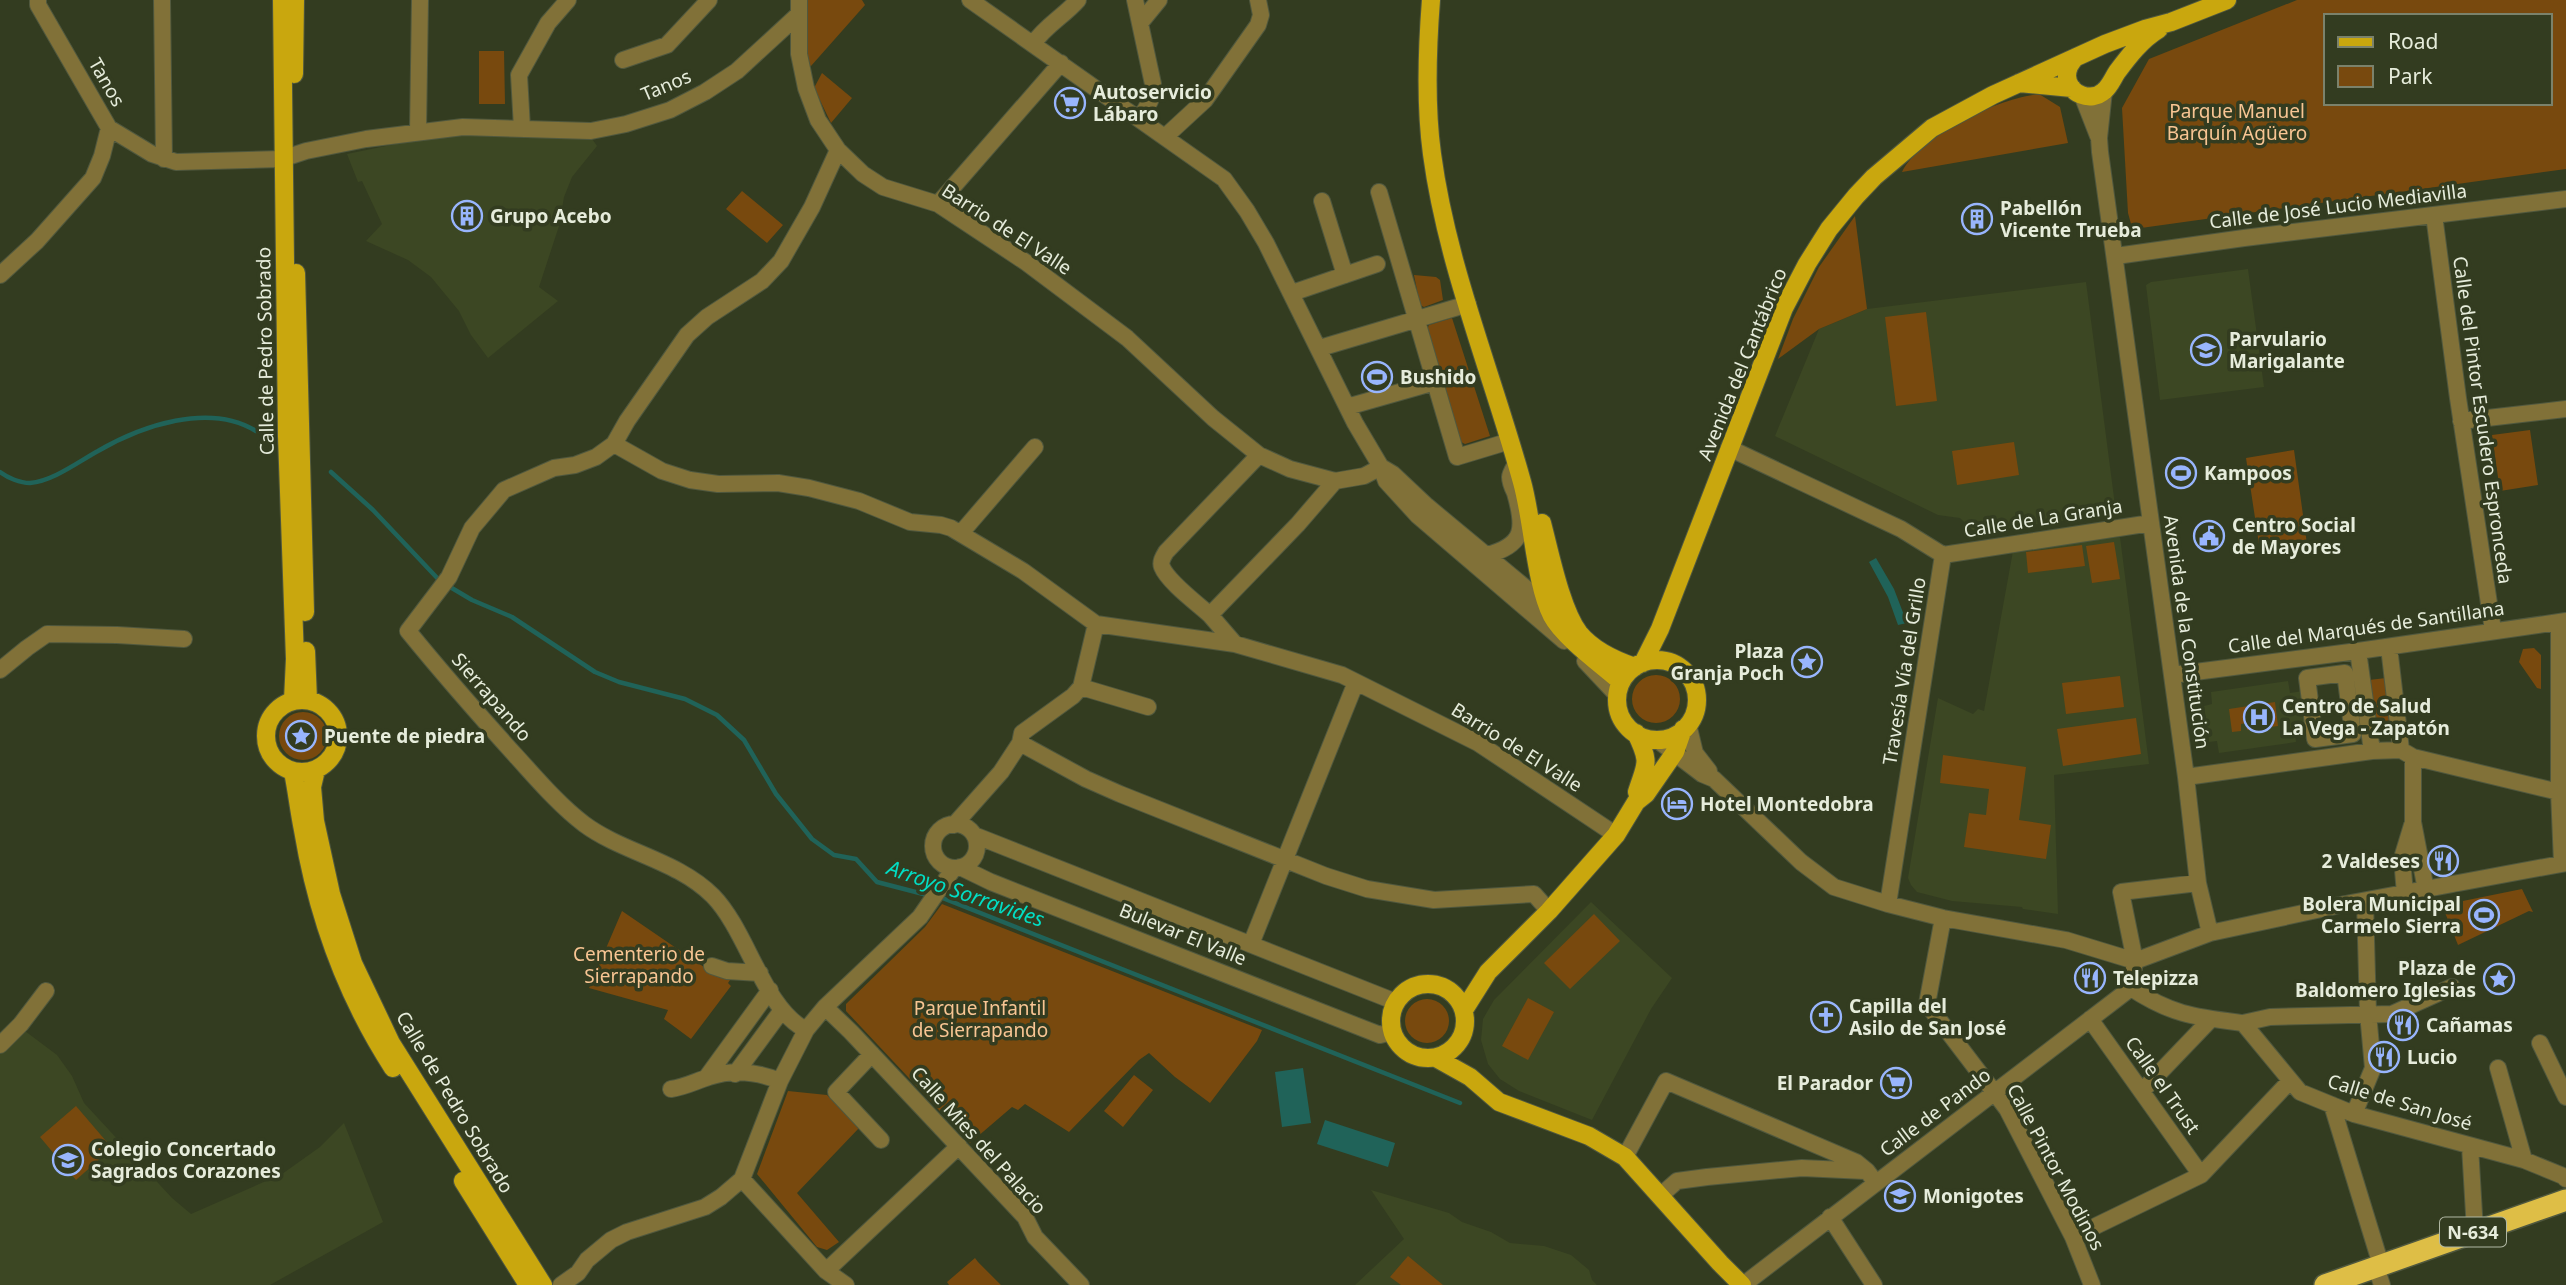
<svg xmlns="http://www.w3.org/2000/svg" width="2566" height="1285" viewBox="0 0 2566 1285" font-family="'Noto Sans',sans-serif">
  <rect width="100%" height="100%" fill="#333c20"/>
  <path fill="#3c4723" d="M 462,133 L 590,136 L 597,146 L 572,177 L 564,197 L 559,226 L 539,287 L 558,301 L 488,358 L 471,335 L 459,311 L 431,277 L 408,260 L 366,241 L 382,224 L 362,181 L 358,182 L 347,154 L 425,138 Z
    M 2248,269 L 2264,387 L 2160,400 L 2146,285 L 2151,282 Z
    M 2086,282 L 2116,513 L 1976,533 L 1960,518 L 1938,515 L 1775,436 L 1819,329 L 1867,309 Z
    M 2120,537 L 2149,764 L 2054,775 L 2058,914 L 2023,909 L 2022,907 L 1952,901 L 1917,892 L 1911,885 L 1908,878 L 1938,698 L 1973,714 L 1978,709 L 1984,711 L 2013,551 Z
    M 2288,681 L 2290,693 L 2309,690 L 2314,728 L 2295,731 L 2296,742 L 2219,753 L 2217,741 L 2209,742 L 2204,706 L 2212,704 L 2211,692 Z
    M 1591,902 L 1672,978 L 1651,1009 L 1592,1120 L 1519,1091 L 1500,1079 L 1488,1064 L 1481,1040 L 1483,1019 L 1494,1000 Z
    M 25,1031 L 57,1055 L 72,1076 L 84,1103 L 172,1198 L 191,1214 L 282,1174 L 320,1147 L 344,1123 L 383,1222 L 270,1285 L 0,1285 L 0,1054 Z
    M 1371,1190 L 1449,1213 L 1462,1222 L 1491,1232 L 1510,1243 L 1544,1246 L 1571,1255 L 1589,1270 L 1592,1280 L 1597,1285 L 1355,1285 L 1404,1239 Z"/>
  <path fill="#78490e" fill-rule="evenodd" d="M 808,0 L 862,0 L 865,5 L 811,66 L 806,64 Z
    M 2297,0 L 2566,0 L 2566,169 L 2141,228 L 2131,224 L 2128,213 L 2122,108 L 2149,59 ZM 2326,16 L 2550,16 L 2550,103 L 2326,103 Z
    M 479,51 L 504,51 L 505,104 L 479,104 Z
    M 822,73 L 852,98 L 831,123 L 814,88 Z
    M 2039,94 L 2060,107 L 2068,143 L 1902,172 C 1922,133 1997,99 2039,94 Z
    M 742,191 L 783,225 L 767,243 L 726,209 Z
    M 1855,216 L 1867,309 L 1819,329 L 1778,359 L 1793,319 L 1819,267 Z
    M 1414,275 L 1436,277 L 1440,280 L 1443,300 L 1424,307 L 1420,305 Z
    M 1926,312 L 1937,401 L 1896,406 L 1885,317 Z
    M 1452,318 L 1490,436 L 1465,444 L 1461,442 L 1427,329 L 1429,325 Z
    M 2530,430 L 2538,485 L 2500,491 L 2492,435 Z
    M 2014,442 L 2019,475 L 1957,485 L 1952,451 Z
    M 2294,450 L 2307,544 L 2260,551 L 2246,458 Z
    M 2114,542 L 2120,579 L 2092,583 L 2086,546 Z
    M 2082,545 L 2085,566 L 2028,573 L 2026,552 Z
    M 2534,648 L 2541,655 L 2541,689 L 2537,688 L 2519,662 L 2523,649 Z
    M1632 699a24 24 0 1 1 48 0a24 24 0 1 1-48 0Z
    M 2120,676 L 2124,707 L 2066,714 L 2062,683 Z
    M 2386,678 L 2392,723 L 2375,726 L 2369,680 Z
    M 2275,702 L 2278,726 L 2247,730 L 2246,723 L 2241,724 L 2241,731 L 2232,732 L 2229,709 Z
    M279 736a24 24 0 1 1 48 0a24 24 0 1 1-48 0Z
    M 2136,718 L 2141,754 L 2063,766 L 2057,729 Z
    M 1943,755 L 2026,767 L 2019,820 L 2051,825 L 2046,859 L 1964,847 L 1969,813 L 1986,815 L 1989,789 L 1940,783 Z
    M 2522,889 L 2533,912 L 2529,911 L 2458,945 L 2444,910 L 2448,904 Z
    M 942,904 L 1262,1030 L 1257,1041 L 1210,1103 L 1175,1077 L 1149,1053 L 1139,1060 L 1069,1132 L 1025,1104 L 1018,1110 L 1012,1107 L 970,1143 L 846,1011 L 846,1004 L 925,927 Z
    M 622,911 L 720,978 L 723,974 L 730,980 L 728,983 L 731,986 L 691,1039 L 664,1019 L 668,1010 L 589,988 Z
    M 1594,914 L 1620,941 L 1570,989 L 1544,963 Z
    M 1528,998 L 1554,1012 L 1528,1060 L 1502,1046 Z
    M1405 1021a22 22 0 1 1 44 0a22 22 0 1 1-44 0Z
    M 1134,1075 L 1153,1090 L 1123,1127 L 1104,1111 Z
    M 788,1091 L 827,1095 L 859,1128 L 797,1193 L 839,1242 L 827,1250 L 817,1247 L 757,1174 Z
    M 76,1106 L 112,1148 L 76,1180 L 40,1137 Z
    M 1408,1256 L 1443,1285 L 1401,1285 L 1390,1277 Z
    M 975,1258 L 978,1262 L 1001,1285 L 949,1285 L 947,1282 Z"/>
  <path fill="#206359" d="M 1876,558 L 1894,589 L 1907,623 L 1898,625 L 1888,597 L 1869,562 Z
    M 1303,1068 L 1311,1123 L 1282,1127 L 1275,1072 Z
    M 1325,1120 L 1395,1143 L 1388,1167 L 1317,1144 Z"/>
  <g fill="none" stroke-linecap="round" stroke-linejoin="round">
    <path stroke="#206359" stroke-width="4.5" d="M 0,472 C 8,478 20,483 30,483 C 53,481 78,462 98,451 C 141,426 209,402 256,431
      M 331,472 L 373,510 L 440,581 L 472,600 L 512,617 L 595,672 L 619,682 L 685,699 L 717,715 L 744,740 L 776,794 L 812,839 L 834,855 L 856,859 L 877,882 L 931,896
      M 940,897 L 1460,1103"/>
    <g stroke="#50583e" stroke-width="18">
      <path id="minor" d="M 162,0 L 164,159
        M 799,0 L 799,54 L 806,88 L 818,120 L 838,150 L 863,174 L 883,187 L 938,204 L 1027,263 L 1127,338 L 1213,418 L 1259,455 L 1290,469 L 1335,481 L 1364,476 L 1381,467
        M 970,0 L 1224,179 L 1247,211 L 1266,243 L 1355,423 L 1381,467 L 1386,481 L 1418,516 L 1564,641
        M 1135,0 L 1153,84 L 1150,101 L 1140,119
        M 1141,22 L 1159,0
        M 1033,44 C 1045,26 1064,16 1078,0
        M 623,60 L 667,45 L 709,0
        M 2104,91 L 2099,138 L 2100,152 L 2186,777 L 2198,883 L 2210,933
        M 2082,95 L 2098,136
        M 109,128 L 152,154 L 176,162 L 282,159 L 306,151 L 366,139 L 463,127 L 591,131 L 626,124 L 670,110 L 705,92 L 737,71 L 799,14
        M 522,128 L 519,75 L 548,23 L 568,0
        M 418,131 L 420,0
        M 1166,136 L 1205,100 L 1258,25 L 1261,15 L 1258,0
        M 1379,192 L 1457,457 L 1510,441
        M 1322,201 L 1345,275
        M 938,204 L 1061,63
        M 2434,215 L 2458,398 L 2493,630
        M 2116,256 L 2244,238 L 2566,199
        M 0,275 L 37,241 L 93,178 L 102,156 L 109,128 L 38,5 L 38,0
        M 1292,293 L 1377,264
        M 1320,348 L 1468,304
        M 1347,407 L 1435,382
        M 2461,421 L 2566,409
        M 614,444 L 662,471 L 690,480 L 718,484 L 778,483 L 809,488 L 859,501 L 910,522 L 941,525 L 951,528 L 1023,571 L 1096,624 L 1235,644 L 1342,675 L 1478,743 L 1616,835
        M 1729,448 L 1901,529 L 1943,555
        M 1383,468 L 1393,474 L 1427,506 L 1551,609
        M 961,533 L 1035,447
        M 1487,555 C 1525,545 1525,528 1515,493 C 1513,489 1510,481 1510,477 C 1510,473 1515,466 1517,462
        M 1943,555 L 2151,523
        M 1210,615 C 1198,604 1168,582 1162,567 C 1160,562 1163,557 1166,552 L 1259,455
        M 2559,622 L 2559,792 L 2562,863
        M 1235,644 L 1210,615 L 1298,524 L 1335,481
        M 2389,647 L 2401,750
        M 2358,651 L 2372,751
        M 1585,661 L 1617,695
        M 0,670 L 27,648 L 47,634 L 117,635 L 184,639
        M 2345,673 L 2353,734 L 2315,739 L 2307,678 Z
        M 2172,675 L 2358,651 L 2566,621
        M 1081,687 L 1148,707
        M 1688,724 L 1695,753 L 1709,771
        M 1656,739 L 1702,774 L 1714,779 L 1801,862 L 1834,887 L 1888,904 L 1943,918 L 2066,940 L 2135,961
        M 1020,743 L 1086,779 L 1120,794 L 1326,876 L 1367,889 L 1434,900 L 1534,894 L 1549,911
        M 2413,757 L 2413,822 L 2426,890
        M 2186,777 L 2372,751 L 2401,750 L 2413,757 L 2559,792
        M933 846a22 22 0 1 1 44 0a22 22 0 1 1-44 0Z
        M 954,825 L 1001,772 L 1020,743 L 1022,733 L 1073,696 L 1081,687 L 1096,624
        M 974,835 L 1396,1002
        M 960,867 L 991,882 L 1380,1035 L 1392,1032
        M 2405,894 L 2402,858 L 2412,825
        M 1888,904 L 1943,555
        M 1943,918 L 1927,1004 L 2007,1109 L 2073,1237 L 2092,1285
        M 1251,944 L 1356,682
        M 2135,961 L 2210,933 L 2340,905 L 2566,863
        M 712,966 L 727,971 L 760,973
        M 2131,988 C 2172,1015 2195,1017 2243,1023 L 2300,1092 L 2354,1114 L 2524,1160 L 2563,1176 L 2566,1179
        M 825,1007 L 851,1032 L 1025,1217 L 1035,1237 L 1081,1285
        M 2090,1019 L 2201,1175
        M 2243,1023 L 2270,1017 L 2392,1014 L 2452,987
        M 806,1030 C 763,1008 748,932 713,896 C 677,860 623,853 584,824 C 559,805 537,779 516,756 C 479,715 443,674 408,631 L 449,577 L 472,528 L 504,490 L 554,468 L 575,465 L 596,457 L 614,444 L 627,421 L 687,335 L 707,317 L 762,281 L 781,261 L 812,207 L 838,150
        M 2540,1043 L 2566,1097
        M 0,1045 L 21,1024 L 46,991
        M 872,1054 L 836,1092 L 881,1140
        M 2498,1068 L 2524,1160
        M 735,1074 L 782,1010
        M 706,1078 L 770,990
        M 671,1089 C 685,1087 696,1081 709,1077 C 733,1069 758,1072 780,1081
        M 2142,1091 L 2211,1019
        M 2332,1105 L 2381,1265
        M 2354,1114 L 2373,1068 L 2368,1013 L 2365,902
        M 2470,1146 L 2475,1231
        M 1625,1157 L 1666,1081 L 1856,1162 L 1867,1171 L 1876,1183
        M 742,1179 L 826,1271 L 846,1285
        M 1661,1195 L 1677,1181 L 1707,1177 L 1802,1168 L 1865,1171
        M 1830,1217 L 1874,1285
        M 2073,1237 L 2201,1175 L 2290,1081
        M 2376,1267 L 2382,1285
        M 826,1271 L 959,1146
        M 561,1285 L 578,1273 L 587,1260 L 611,1240 L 627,1232 L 705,1207 L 721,1197 L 742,1179 L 780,1081 L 806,1030 L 825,1007 L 920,917 L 954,868
        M 1743,1285 L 2131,988 L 2135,961 L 2121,892 L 2198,883"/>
    </g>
    <g stroke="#50583e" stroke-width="20">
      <path id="major" d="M 282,0 L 287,436 L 295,659 L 293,700
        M 1431,0 C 1427,51 1425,103 1432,154 C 1447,266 1492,373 1522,482 C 1533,521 1535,582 1552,616 C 1563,637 1603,666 1621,682
        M 2076,57 C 2071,62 2067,68 2067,76 C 2068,94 2091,103 2104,91 C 2110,86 2113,78 2117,72 C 2129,56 2141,40 2159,29
        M 294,74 L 295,0
        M 2019,83 L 2072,88
        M 296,273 L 305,612
        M 1542,523 C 1550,553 1561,609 1579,633 C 1593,650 1614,660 1635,667
        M 306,651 L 308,700
        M1617 700a40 40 0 1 1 80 0a40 40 0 1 1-80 0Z
        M 1643,663 L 1660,629 L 1784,308 L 1807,264 L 1829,229 L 1856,196 L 1874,177 L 1932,128 L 1993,95 L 2105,44 L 2145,29 L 2171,22 L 2227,0
        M266 736a36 36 0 1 1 72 0a36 36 0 1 1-72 0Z
        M 1636,733 C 1651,764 1646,763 1637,792
        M 316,770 L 312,787 L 315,821 L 331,894 L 353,963 L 391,1043 L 543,1285
        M 293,772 C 297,791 299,811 303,830 C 317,914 347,997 393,1068
        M1391 1021a37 37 0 1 1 74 0a37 37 0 1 1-74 0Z
        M 1464,1010 L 1488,972 L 1549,911 L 1616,835 L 1636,802 L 1646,794 L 1675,752 L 1683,729
        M 1436,1058 L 1470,1077 L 1499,1102 L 1589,1136 L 1625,1157 L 1720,1263 L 1742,1285
        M 463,1181 L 528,1285"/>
    </g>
    <g stroke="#50583e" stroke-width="24">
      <path id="highway" d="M 2325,1285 L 2566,1200"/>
    </g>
    <use href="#minor" stroke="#817138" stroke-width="16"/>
    <use href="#major" stroke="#c9a70e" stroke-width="18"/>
    <use href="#highway" stroke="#debe46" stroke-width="21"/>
  </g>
  <defs>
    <g id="supermarket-ring" transform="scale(1.575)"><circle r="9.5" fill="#333c20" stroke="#98b5fd" stroke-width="1.5"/><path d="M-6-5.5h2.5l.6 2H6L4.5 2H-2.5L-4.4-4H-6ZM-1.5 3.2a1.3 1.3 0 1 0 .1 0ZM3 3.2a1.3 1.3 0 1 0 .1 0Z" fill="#98b5fd"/></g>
    <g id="building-ring" transform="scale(1.575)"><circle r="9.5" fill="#333c20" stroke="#98b5fd" stroke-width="1.5"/><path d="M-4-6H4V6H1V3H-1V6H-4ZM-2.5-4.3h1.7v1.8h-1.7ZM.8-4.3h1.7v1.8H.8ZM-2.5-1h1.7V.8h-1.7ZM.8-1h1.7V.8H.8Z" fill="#98b5fd"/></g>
    <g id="school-ring" transform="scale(1.575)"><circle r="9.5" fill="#333c20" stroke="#98b5fd" stroke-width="1.5"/><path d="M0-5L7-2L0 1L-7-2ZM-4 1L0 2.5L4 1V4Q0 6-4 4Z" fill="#98b5fd"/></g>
    <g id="stadium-ring" transform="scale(1.575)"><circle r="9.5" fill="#333c20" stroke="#98b5fd" stroke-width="1.5"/><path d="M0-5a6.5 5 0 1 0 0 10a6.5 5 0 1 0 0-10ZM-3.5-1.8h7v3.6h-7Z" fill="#98b5fd"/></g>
    <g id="civic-ring" transform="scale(1.575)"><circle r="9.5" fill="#333c20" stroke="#98b5fd" stroke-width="1.5"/><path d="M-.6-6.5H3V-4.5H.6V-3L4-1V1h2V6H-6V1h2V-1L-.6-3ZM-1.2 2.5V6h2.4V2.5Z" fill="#98b5fd"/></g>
    <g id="sight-ring" transform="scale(1.575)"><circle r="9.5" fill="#333c20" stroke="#98b5fd" stroke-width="1.5"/><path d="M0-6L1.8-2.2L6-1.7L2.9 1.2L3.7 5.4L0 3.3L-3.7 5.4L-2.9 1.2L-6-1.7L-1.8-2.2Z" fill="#98b5fd"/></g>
    <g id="hospital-ring" transform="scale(1.575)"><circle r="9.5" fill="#333c20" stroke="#98b5fd" stroke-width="1.5"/><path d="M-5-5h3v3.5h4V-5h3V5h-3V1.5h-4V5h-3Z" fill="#98b5fd"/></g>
    <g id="hotel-ring" transform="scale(1.575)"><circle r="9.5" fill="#333c20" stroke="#98b5fd" stroke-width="1.5"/><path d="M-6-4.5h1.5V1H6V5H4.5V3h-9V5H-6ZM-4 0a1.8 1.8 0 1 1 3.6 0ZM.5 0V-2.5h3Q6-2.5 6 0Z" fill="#98b5fd"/></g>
    <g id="restaurant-ring" transform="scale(1.575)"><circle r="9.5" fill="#333c20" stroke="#98b5fd" stroke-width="1.5"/><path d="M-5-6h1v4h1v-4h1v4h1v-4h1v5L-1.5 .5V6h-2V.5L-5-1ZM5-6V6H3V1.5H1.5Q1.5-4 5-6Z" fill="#98b5fd"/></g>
    <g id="church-ring" transform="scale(1.575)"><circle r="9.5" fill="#333c20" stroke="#98b5fd" stroke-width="1.5"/><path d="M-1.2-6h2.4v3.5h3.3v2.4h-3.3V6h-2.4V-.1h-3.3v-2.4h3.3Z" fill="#98b5fd"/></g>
  </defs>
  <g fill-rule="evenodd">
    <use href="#supermarket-ring" x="1070" y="103"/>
    <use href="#building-ring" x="467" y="216"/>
    <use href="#building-ring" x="1977" y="219"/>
    <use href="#school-ring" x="2206" y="350"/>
    <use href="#stadium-ring" x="1377" y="377"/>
    <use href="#stadium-ring" x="2181" y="473"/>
    <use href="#civic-ring" x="2209" y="536"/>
    <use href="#sight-ring" x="1807" y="662"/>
    <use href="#hospital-ring" x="2259" y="717"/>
    <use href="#sight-ring" x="301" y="736"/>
    <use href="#hotel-ring" x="1677" y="804"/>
    <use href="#restaurant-ring" x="2443" y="861"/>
    <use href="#stadium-ring" x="2484" y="915"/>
    <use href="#restaurant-ring" x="2090" y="978"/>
    <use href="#sight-ring" x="2499" y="979"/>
    <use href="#church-ring" x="1826" y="1017"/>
    <use href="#restaurant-ring" x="2403" y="1025"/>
    <use href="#restaurant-ring" x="2384" y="1057"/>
    <use href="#supermarket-ring" x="1896" y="1083"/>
    <use href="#school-ring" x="68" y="1160"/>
    <use href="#school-ring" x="1900" y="1196"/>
  </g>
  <g text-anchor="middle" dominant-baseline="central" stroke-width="7" stroke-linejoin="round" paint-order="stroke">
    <rect fill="#333c20" stroke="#b0b7a3" stroke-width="2" x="2440" y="1217.5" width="66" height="29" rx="5"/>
    <g font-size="18" font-weight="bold" fill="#e6ecdb">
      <text x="2473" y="1232">N-634</text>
    </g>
    <g font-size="19" fill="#e6ecdb" stroke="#333c20">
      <text transform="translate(107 82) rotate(60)">Tanos</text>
      <text transform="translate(666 85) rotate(-23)">Tanos</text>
      <text transform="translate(2338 206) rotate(-7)">Calle de José Lucio Mediavilla</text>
      <text transform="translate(1007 229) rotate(33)">Barrio de El Valle</text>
      <text transform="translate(265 351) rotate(-91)">Calle de Pedro Sobrado</text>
      <text transform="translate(1742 364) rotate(-68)">Avenida del Cantábrico</text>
      <text transform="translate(2483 420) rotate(82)">Calle del Pintor Escudero Espronceda</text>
      <text transform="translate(2043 518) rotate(-9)">Calle de La Granja</text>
      <text transform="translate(2366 627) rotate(-8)">Calle del Marqués de Santillana</text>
      <text transform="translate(2187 632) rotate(82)">Avenida de la Constitución</text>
      <text transform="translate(1904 671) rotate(-81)">Travesía Vía del Grillo</text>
      <text transform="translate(492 697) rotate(49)">Sierrapando</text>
      <text transform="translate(1517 747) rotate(32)">Barrio de El Valle</text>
      <text transform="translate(1183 934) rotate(22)">Bulevar El Valle</text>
      <text transform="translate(2163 1085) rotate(55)">Calle el Trust</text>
      <text transform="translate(455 1102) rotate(59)">Calle de Pedro Sobrado</text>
      <text transform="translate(2400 1102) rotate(17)">Calle de San José</text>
      <text transform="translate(1935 1112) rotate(-37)">Calle de Pando</text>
      <text transform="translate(979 1140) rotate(48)">Calle Mies del Palacio</text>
      <text transform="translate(2056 1167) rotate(62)">Calle Pintor Modinos</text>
    </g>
    <g font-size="19" font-weight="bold" fill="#e6ecdb" stroke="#333c20" text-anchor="start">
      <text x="1093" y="92">Autoservicio<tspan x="1093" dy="22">Lábaro</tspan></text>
      <text x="2000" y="208">Pabellón<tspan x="2000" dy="22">Vicente Trueba</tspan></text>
      <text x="490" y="216">Grupo Acebo</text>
      <text x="2229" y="339">Parvulario<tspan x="2229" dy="22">Marigalante</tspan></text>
      <text x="1400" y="377">Bushido</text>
      <text x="2204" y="473">Kampoos</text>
      <text x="2232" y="525">Centro Social<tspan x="2232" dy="22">de Mayores</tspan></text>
      <text x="1784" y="651" text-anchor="end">Plaza<tspan x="1784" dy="22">Granja Poch</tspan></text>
      <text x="2282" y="706">Centro de Salud<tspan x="2282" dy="22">La Vega - Zapatón</tspan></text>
      <text x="324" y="736">Puente de piedra</text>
      <text x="1700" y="804">Hotel Montedobra</text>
      <text x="2420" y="861" text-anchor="end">2 Valdeses</text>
      <text x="2461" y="904" text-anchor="end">Bolera Municipal<tspan x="2461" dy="22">Carmelo Sierra</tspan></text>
      <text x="2476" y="968" text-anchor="end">Plaza de<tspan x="2476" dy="22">Baldomero Iglesias</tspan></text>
      <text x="2113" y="978">Telepizza</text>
      <text x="1849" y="1006">Capilla del<tspan x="1849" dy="22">Asilo de San José</tspan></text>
      <text x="2426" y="1025">Cañamas</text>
      <text x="2407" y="1057">Lucio</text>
      <text x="1873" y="1083" text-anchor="end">El Parador</text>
      <text x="91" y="1149">Colegio Concertado<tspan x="91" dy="22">Sagrados Corazones</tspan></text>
      <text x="1923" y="1196">Monigotes</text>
    </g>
    <g font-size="19" fill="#f8c593" stroke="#333c20">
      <text x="2237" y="111">Parque Manuel<tspan x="2237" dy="22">Barquín Agüero</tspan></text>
      <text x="639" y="954">Cementerio de<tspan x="639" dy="22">Sierrapando</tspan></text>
      <text x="980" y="1008">Parque Infantil<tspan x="980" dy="22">de Sierrapando</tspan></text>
    </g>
    <g font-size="21" font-style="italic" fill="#02ddc4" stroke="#333c20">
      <text transform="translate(966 893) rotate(19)">Arroyo Sorravides</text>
    </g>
  </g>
  <rect x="2324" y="14" width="228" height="91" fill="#333c20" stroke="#7b826b" stroke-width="2"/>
  <rect x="2338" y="37" width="35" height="10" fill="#c9a70e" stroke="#7b826b" stroke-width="2"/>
  <text x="2388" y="49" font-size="21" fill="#e6ecdb">Road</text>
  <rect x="2338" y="66" width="35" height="21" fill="#78490e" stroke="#7b826b" stroke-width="2"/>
  <text x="2388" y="84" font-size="21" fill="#e6ecdb">Park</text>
</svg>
